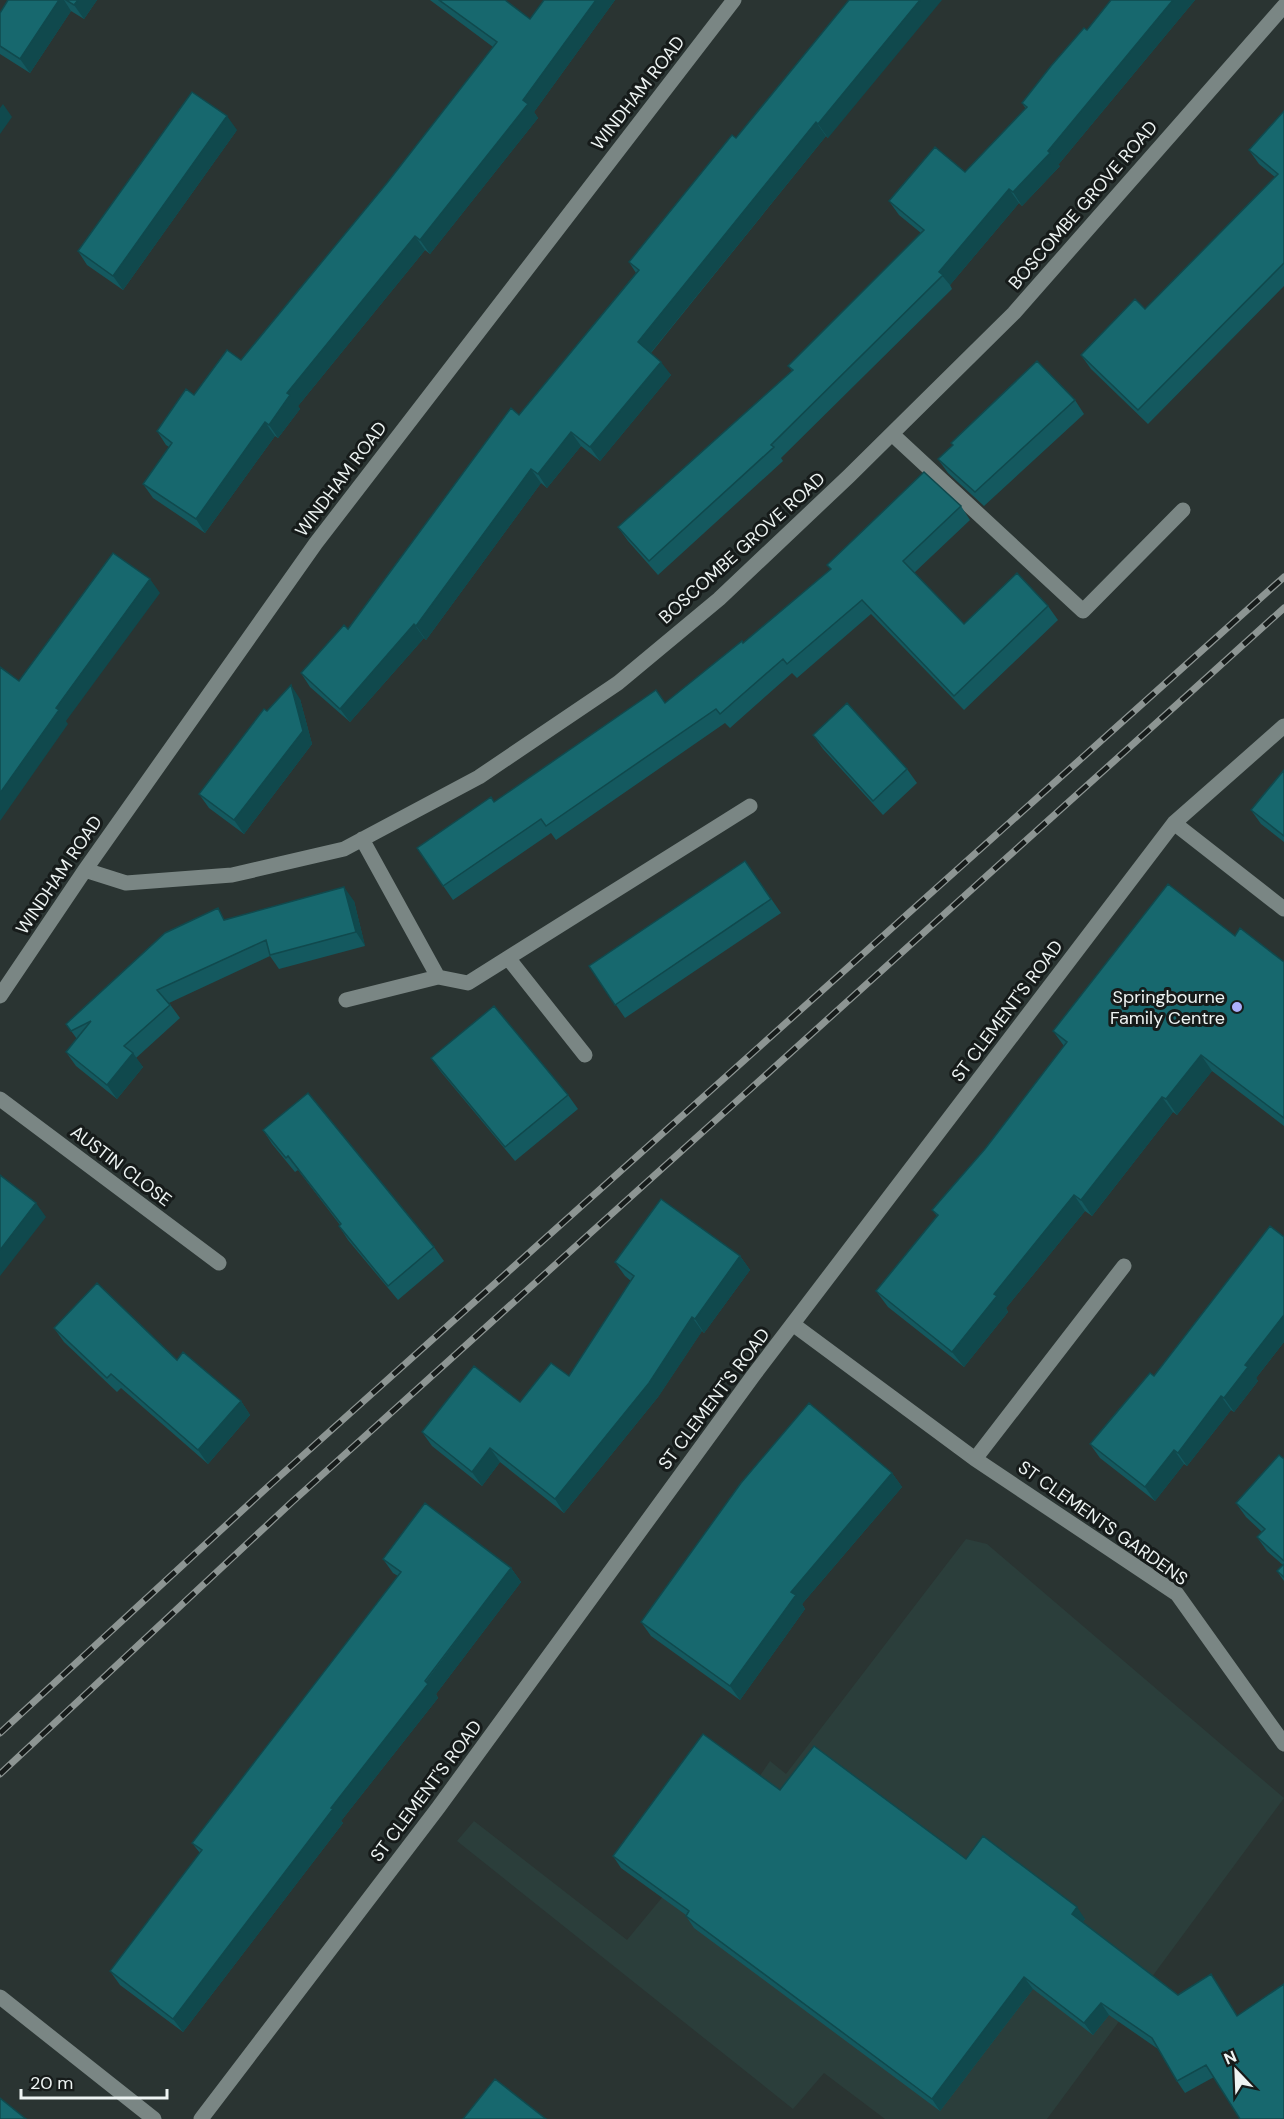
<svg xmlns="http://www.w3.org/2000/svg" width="1284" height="2119" viewBox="0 0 1284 2119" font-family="'DM Sans',sans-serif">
  <rect width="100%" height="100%" fill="#2a3432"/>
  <path fill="#2b3e3b" d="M 966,1539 L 987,1544 L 1284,1798 L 1047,2119 L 885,2119 L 824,2073 L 793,2109 L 457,1841 L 474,1821 L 627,1940 L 746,1796 L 770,1761 L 786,1774 Z"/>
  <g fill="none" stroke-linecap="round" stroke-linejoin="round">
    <path stroke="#7a8684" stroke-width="15" d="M 892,434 L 1083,611 L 1183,510
      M 1174,823 L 1284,909
      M 362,839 L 438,977 L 468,983 L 750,806
      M 85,870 L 126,883 L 232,875 L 344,849 L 479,777 L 618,683 L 719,599 L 849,476 L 1014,313 L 1284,6
      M 508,958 L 585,1055
      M 0,996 L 85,870 L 316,543 L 734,0
      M 346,1000 L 438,977
      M 0,1099 L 219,1263
      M 794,1325 L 975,1459 L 1177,1594 L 1284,1744
      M 975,1459 L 1124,1266
      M 0,1997 L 154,2119
      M 201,2119 L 438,1808 L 753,1376 L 1174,823 L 1284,726"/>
    <g stroke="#8d9593" stroke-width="7">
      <path id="rail" d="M 0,1733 L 271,1484 L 1284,577
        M 0,1774 L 292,1502 L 1284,608"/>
    </g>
    <use href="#rail" stroke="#161b1a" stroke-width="4.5" stroke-dasharray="14" stroke-linecap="butt"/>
  </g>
  <path fill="#14595f" d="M 8,0 L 97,0 L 84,19 L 71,11 L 30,73 L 0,54 L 0,13 Z
    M 430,0 L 505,0 L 530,19 L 544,0 L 615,0 L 534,112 L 538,118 L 430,254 L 425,250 L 298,406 L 300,409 L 278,438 L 275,436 L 205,533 L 153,498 L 143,484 L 169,447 L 166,445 L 157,431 L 194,395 L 241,360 L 387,183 L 493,47 Z
    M 849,0 L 828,138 L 826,136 L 651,353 L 671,375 L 600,461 L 581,446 L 547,488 L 541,483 L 426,640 L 424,638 L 350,722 L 310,687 L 301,673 L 348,629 L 519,415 L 636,273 L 629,262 L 736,138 Z
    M 1111,0 L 1195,0 L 1058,165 L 1060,166 L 1022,206 L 1019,203 L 950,285 L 952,289 L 781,458 L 783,461 L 658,575 L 628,541 L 618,527 L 792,371 L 788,366 L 921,233 L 899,215 L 889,201 L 965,172 L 1026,109 L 1022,103 L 1087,30 Z
    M 1284,111 L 1284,286 L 1148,424 L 1091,369 L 1081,355 L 1145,309 L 1275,177 L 1259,164 L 1249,150 Z
    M 237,130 L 123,290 L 87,265 L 78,251 Z
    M 1075,400 L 1084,414 L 984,506 L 948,473 L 938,459 Z
    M 961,506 L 970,520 L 914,573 L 964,624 L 1048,606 L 1058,620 L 964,710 L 871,614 L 797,678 L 792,673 L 730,728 L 725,723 L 556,840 L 551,833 L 453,900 L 417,848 L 494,802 L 665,703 L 743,643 L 831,569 L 827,565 Z
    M 300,699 L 312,744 L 244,834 L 209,808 L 199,794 L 267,711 Z
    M 813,735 L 907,769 L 917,783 L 883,815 L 823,749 Z
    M 1284,770 L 1284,842 L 1261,824 L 1251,810 Z
    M 745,861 L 781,913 L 625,1018 L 589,966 Z
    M 354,901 L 365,946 L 279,969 L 270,956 L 169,1003 L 180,1018 L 136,1058 L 143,1067 L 117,1099 L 76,1066 L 66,1052 L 77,1039 L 66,1024 L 226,919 Z
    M 1235,936 L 1284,962 L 1284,1126 L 1212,1071 L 1177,1115 L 1173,1112 L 1092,1216 L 1085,1211 L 1006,1308 L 1008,1312 L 964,1367 L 888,1307 L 876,1291 L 937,1216 L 932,1210 L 985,1149 L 1064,1046 L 1053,1031 Z
    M 431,1058 L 568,1095 L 578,1109 L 515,1161 L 441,1072 Z
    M 263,1130 L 434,1247 L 444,1261 L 398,1300 L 348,1240 L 339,1226 L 340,1225 L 298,1170 L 295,1172 L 272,1144 Z
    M 1284,1237 L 1284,1342 L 1256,1378 L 1258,1381 L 1234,1412 L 1231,1410 L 1187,1466 L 1184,1464 L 1155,1501 L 1100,1458 L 1090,1444 L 1154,1376 Z
    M 740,1256 L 750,1270 L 704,1333 L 702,1331 L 658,1397 L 564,1513 L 500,1462 L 482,1486 L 432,1446 L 422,1432 L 520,1402 L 569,1376 L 631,1281 L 625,1276 L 615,1262 Z
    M 54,1328 L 177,1360 L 241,1401 L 250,1415 L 208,1464 L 121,1388 L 117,1392 L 64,1342 Z
    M 1284,1459 L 1284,1581 L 1277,1571 L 1283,1565 L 1267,1551 L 1257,1537 L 1262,1532 L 1246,1517 L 1236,1503 Z
    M 892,1473 L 902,1487 L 802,1604 L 805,1609 L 740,1700 L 651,1636 L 641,1622 Z
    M 383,1559 L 511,1568 L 521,1582 L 436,1694 L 438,1698 L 341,1821 L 343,1823 L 183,2032 L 120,1985 L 110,1971 L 200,1853 L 192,1843 L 398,1576 L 393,1573 Z
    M 780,1790 L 966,1859 L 1085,1919 L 1083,1922 L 1178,1995 L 1219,1986 L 1214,2077 L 1185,2093 L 1177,2081 L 1158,2049 L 1109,2015 L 1093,2035 L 1033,1989 L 940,2111 L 694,1928 L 686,1916 L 686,1915 L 621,1868 L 613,1856 Z"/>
  <path fill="#10494d" d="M 59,0 L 64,0 L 71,11 L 30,73 L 20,59 Z
    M 78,0 L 97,0 L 84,19 L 74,5 Z
    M 596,0 L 615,0 L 534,112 L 538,118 L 430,254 L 420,240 Z
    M 920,0 L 942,0 L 828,138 L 818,124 Z
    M 1173,0 L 1195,0 L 1058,165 L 1060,166 L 1022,206 L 1013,192 L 1048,151 Z
    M 3,104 L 12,117 L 0,134 L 0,108 Z
    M 227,116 L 237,130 L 123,290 L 113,276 Z
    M 816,122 L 826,136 L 648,356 L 638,342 Z
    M 1009,189 L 1019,203 L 950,285 L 939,272 Z
    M 415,236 L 425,250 L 298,406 L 300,409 L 278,438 L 269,425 L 287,393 Z
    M 661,362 L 671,375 L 600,461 L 590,447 Z
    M 265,422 L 275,436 L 205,533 L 196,519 Z
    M 571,432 L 581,446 L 547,488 L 538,474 Z
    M 531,469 L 541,483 L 426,640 L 416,626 Z
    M 150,579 L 160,593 L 66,721 L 68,724 L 0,821 L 0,793 L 56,708 Z
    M 414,624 L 424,638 L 350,722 L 340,709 Z
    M 291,685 L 300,699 L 312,744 L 244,834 L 234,820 Z
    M 344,887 L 354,901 L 365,946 L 356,932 Z
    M 133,1053 L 143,1067 L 117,1099 L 107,1085 Z
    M 1201,1055 L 1212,1071 L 1177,1115 L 1166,1099 Z
    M 1162,1097 L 1173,1112 L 1092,1216 L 1081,1200 Z
    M 1074,1195 L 1085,1211 L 1006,1308 L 1008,1312 L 964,1367 L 952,1352 L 994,1294 Z
    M 36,1203 L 46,1217 L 0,1276 L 0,1250 Z
    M 740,1256 L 750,1270 L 704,1333 L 695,1319 Z
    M 1284,1315 L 1284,1342 L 1256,1378 L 1258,1381 L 1234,1412 L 1224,1398 L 1245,1365 Z
    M 692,1317 L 702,1331 L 658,1397 L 564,1513 L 555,1499 Z
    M 1221,1396 L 1231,1410 L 1187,1466 L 1178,1453 Z
    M 241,1401 L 250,1415 L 208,1464 L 198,1450 Z
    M 490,1448 L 500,1462 L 482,1486 L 472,1472 Z
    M 1174,1450 L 1184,1464 L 1155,1501 L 1145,1487 Z
    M 892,1473 L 902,1487 L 802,1604 L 805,1609 L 740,1700 L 730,1686 L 791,1592 Z
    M 511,1568 L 521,1582 L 436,1694 L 438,1698 L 341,1821 L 343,1823 L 183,2032 L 173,2019 Z
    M 1077,1907 L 1085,1919 L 1080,1926 L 1072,1914 Z
    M 1024,1977 L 1033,1989 L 940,2111 L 932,2099 Z
    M 1101,2003 L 1109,2015 L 1093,2035 L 1084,2023 Z"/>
  <path fill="#17686e" stroke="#10494d" stroke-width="1.5" d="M 8,0 L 59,0 L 20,59 L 0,46 L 0,13 Z
    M 66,0 L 78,0 L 74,5 Z
    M 439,0 L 505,0 L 530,19 L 544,0 L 596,0 L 523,100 L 528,104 L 420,240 L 415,236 L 287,393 L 290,395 L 269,425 L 265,422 L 196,519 L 143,484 L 172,443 L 157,431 L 186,389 L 194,395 L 227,350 L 241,360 L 387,183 L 497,42 Z
    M 849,0 L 920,0 L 818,124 L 816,122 L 638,342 L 661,362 L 590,447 L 571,432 L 538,474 L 531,469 L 416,626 L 414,624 L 340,709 L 301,673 L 344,625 L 348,629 L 511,408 L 519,415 L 639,270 L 629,262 L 732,135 L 736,138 Z
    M 1111,0 L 1173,0 L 1048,151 L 1050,153 L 1013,192 L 1009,189 L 939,272 L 943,275 L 771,445 L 774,447 L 649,561 L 618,527 L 793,370 L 788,366 L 924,230 L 889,201 L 935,147 L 965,172 L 1027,107 L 1022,103 L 1051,66 L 1084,28 L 1087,30 Z
    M 192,92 L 227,116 L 113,276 L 78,251 Z
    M 1284,111 L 1284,263 L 1138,410 L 1081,355 L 1135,299 L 1145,309 L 1278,174 L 1249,150 Z
    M 1037,361 L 1075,400 L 975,492 L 938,459 L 953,445 L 951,443 Z
    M 924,472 L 961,506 L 903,561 L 964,624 L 1017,573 L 1048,606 L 954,696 L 862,600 L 787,664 L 783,659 L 720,714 L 716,709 L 546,826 L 541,819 L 443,886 L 417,848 L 491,797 L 494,802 L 656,690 L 665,703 L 742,641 L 743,643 L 831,569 L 827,565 Z
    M 113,553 L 150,579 L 56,708 L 59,710 L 0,793 L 0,667 L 19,681 Z
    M 291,685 L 303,731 L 234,820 L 199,794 L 264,709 L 267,711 Z
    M 847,703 L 907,769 L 873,801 L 813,735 Z
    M 1284,770 L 1284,836 L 1251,810 Z
    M 745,861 L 771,899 L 615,1005 L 589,966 Z
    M 1168,884 L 1235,936 L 1240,928 L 1284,962 L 1284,1118 L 1201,1055 L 1166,1099 L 1162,1097 L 1081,1200 L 1074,1195 L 994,1294 L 997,1296 L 952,1352 L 876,1291 L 938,1215 L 932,1210 L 985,1149 L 1067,1042 L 1053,1031 Z
    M 344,887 L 356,932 L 270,955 L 266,940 L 157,990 L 170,1005 L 124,1046 L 133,1053 L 107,1085 L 66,1052 L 91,1021 L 71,1031 L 66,1024 L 165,933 L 218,908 L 224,920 Z
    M 494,1006 L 568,1095 L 505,1147 L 431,1058 Z
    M 308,1093 L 434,1247 L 388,1286 L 339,1226 L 341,1224 L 288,1156 L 286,1158 L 263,1130 Z
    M 0,1175 L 36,1203 L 0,1250 Z
    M 661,1199 L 740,1256 L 695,1319 L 692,1317 L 649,1383 L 555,1499 L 490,1448 L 472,1472 L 422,1432 L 474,1366 L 520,1402 L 551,1363 L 569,1376 L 634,1276 L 615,1262 Z
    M 1270,1226 L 1284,1237 L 1284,1315 L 1245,1365 L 1248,1367 L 1224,1398 L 1221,1396 L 1178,1453 L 1174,1450 L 1145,1487 L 1090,1444 L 1150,1373 L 1154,1376 Z
    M 97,1283 L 177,1360 L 183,1352 L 241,1401 L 198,1450 L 111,1374 L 107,1378 L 54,1328 Z
    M 809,1403 L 892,1473 L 791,1592 L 796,1595 L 730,1686 L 641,1622 L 741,1483 Z
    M 1279,1455 L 1284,1459 L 1284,1561 L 1257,1537 L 1265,1529 L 1236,1503 Z
    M 425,1503 L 511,1568 L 425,1681 L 428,1684 L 331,1808 L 333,1809 L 173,2019 L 110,1971 L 202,1850 L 192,1843 L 401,1572 L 383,1559 Z
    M 1284,1564 L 1284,1577 L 1277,1571 Z
    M 703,1734 L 780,1790 L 814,1746 L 966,1859 L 983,1836 L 1077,1907 L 1072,1914 L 1178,1995 L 1211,1974 L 1237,2016 L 1284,1984 L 1284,2119 L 1240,2119 L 1206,2065 L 1177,2081 L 1152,2038 L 1101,2003 L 1084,2023 L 1024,1977 L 932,2099 L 686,1916 L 689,1911 L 613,1856 Z
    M 495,2079 L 546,2119 L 463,2119 Z
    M 0,2098 L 26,2119 L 0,2119 Z"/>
  <circle fill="#acaffb" stroke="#161b1a" stroke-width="2" cx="1237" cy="1007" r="6"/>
  <g text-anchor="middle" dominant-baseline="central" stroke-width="6" stroke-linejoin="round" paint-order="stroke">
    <g font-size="18" fill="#eef4f3" stroke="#161b1a">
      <text transform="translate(638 93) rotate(-52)">WINDHAM ROAD</text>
      <text transform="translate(1083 205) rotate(-49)">BOSCOMBE GROVE ROAD</text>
      <text transform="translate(341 479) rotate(-53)">WINDHAM ROAD</text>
      <text transform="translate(742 548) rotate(-42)">BOSCOMBE GROVE ROAD</text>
      <text transform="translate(59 875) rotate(-56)">WINDHAM ROAD</text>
      <text transform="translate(1007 1011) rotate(-53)">ST CLEMENT'S ROAD</text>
      <text transform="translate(121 1166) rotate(37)">AUSTIN CLOSE</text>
      <text transform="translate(714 1399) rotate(-53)">ST CLEMENT'S ROAD</text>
      <text transform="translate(1103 1523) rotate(35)">ST CLEMENTS GARDENS</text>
      <text transform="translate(426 1791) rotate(-53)">ST CLEMENT'S ROAD</text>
    </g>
    <g font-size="18" fill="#eef4f3" stroke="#161b1a" text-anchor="end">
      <text x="1225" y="997">Springbourne<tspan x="1225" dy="21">Family Centre</tspan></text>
    </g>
  </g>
  <g transform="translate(1236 2071) rotate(337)" stroke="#161b1a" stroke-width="4.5" paint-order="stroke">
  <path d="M0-4.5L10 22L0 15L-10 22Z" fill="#eef4f3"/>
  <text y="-9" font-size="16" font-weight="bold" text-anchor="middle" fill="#eef4f3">N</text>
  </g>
  <path d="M21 2089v9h146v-9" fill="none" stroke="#eef4f3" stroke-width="3"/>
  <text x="30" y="2089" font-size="18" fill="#eef4f3" stroke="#161b1a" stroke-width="4.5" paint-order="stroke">20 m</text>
</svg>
